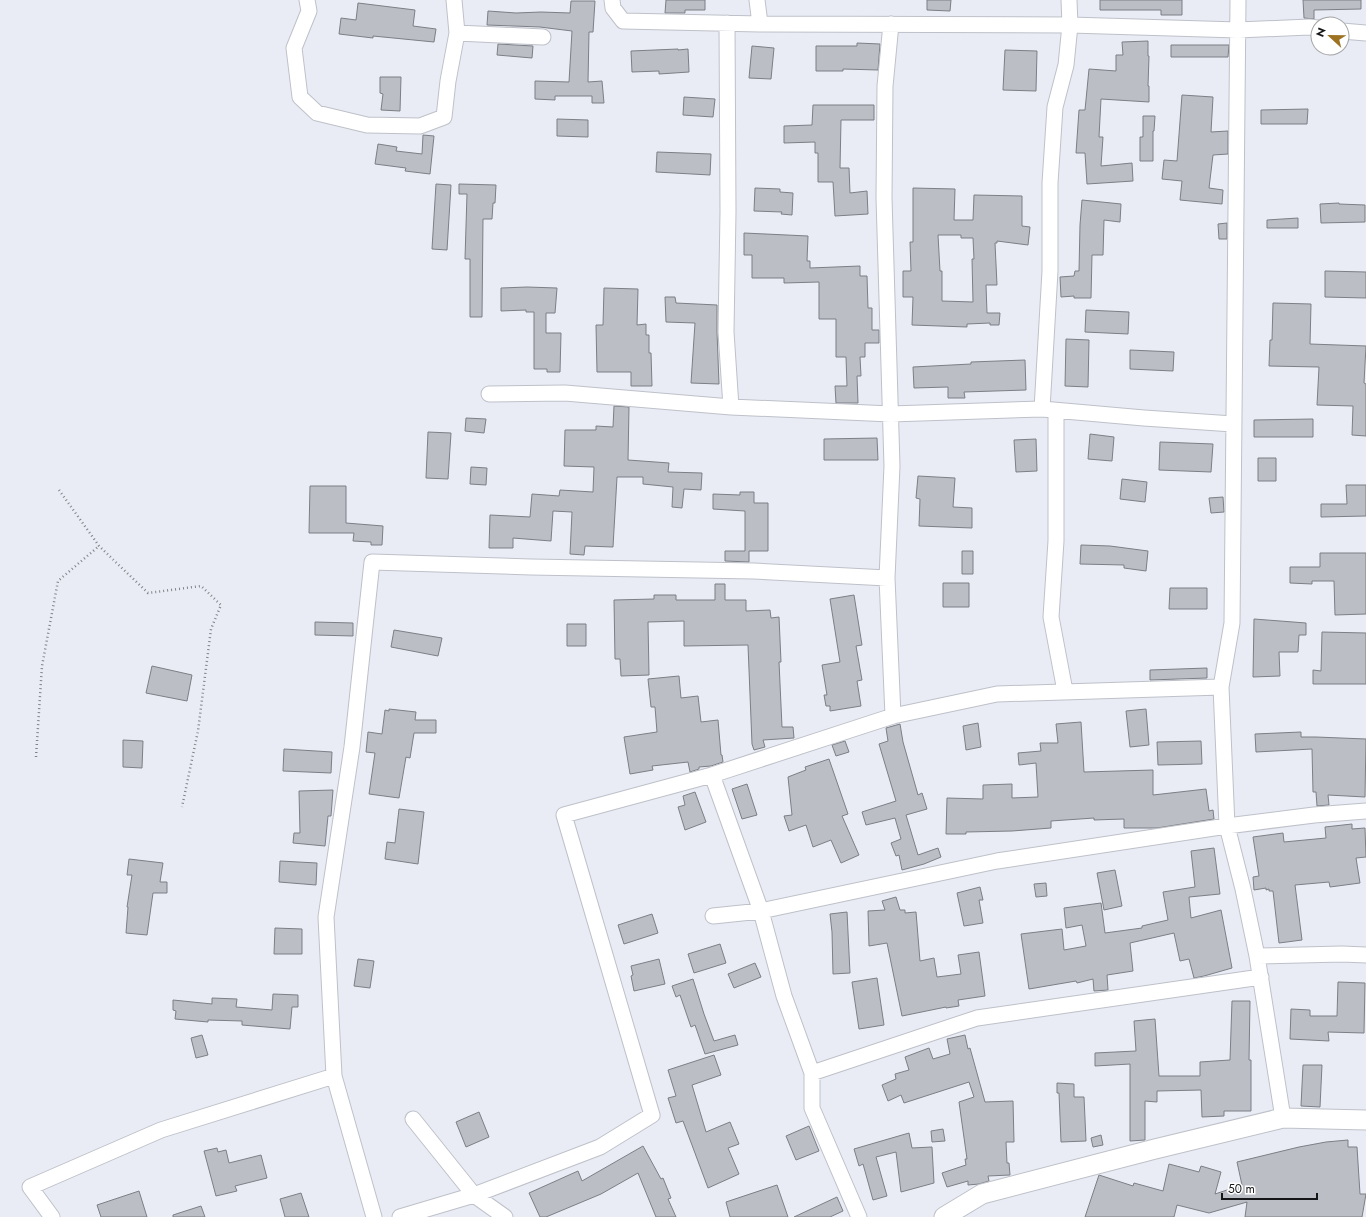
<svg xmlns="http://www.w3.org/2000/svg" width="1366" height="1217" viewBox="0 0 1366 1217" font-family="Jost,sans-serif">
  <rect width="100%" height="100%" fill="#e9ecf4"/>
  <path fill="#bbbec5" stroke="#7c7f85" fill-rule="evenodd" d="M 666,0 L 705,0 L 705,10 L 685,10 L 685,13 L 665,13 Z
    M 927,0 L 951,0 L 950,11 L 927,10 Z
    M 1100,0 L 1182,0 L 1182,15 L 1161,15 L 1161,10 L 1100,10 Z
    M 1303,0 L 1361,0 L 1361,9 L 1314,10 L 1314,19 L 1304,18 Z
    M 571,1 L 595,1 L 593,32 L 589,32 L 588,82 L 602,81 L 604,103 L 592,103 L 592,96 L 555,96 L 555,100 L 535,99 L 535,81 L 569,82 L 572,31 L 540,27 L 487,25 L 488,11 L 516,13 L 541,12 L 570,13 Z
    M 358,3 L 415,10 L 413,26 L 436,29 L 434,42 L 373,36 L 373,38 L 339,34 L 341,18 L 356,20 Z
    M 1148,41 L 1148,56 L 1149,56 L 1148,86 L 1149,86 L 1149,102 L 1101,99 L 1099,137 L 1103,137 L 1101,166 L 1132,163 L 1133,181 L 1087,184 L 1085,153 L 1076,153 L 1079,110 L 1085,110 L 1089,69 L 1116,71 L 1116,55 L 1123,55 L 1122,42 Z
    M 857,43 L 880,44 L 878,70 L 843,69 L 843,71 L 816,71 L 816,46 L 857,46 Z
    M 498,44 L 533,46 L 532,58 L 497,55 Z
    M 1171,45 L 1229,45 L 1228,57 L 1171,57 Z
    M 752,46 L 774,48 L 771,79 L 749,78 Z
    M 678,49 L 678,50 L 688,49 L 689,72 L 659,74 L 659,71 L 632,72 L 631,51 Z
    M 1005,50 L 1037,51 L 1036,91 L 1003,90 Z
    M 380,77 L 401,77 L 400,111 L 381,110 L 383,94 L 380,93 Z
    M 1182,95 L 1213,97 L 1211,132 L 1228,131 L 1228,154 L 1213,155 L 1209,188 L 1223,190 L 1222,204 L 1180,200 L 1182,181 L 1162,179 L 1164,160 L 1177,161 Z
    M 684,97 L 715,99 L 713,117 L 683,115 Z
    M 813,105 L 874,105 L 874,120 L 841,120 L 840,168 L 849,168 L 850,193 L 867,191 L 868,214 L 835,216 L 833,182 L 818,182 L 818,153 L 815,153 L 815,142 L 784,143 L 784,126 L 812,125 Z
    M 1308,109 L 1307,124 L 1261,124 L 1261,110 Z
    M 1143,116 L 1155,116 L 1154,131 L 1153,131 L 1153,161 L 1140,161 L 1140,137 L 1143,137 Z
    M 557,119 L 588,120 L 588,137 L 557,136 Z
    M 423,135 L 434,136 L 430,174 L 405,171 L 406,168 L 375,164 L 378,144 L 397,147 L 396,151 L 422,154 Z
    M 657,152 L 711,154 L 710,175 L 656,172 Z
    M 436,184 L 451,185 L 447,250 L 432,249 Z
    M 459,184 L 496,185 L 495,203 L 493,203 L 492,219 L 483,219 L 482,317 L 470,317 L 470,259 L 465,259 L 467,194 L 459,194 Z
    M 755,188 L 780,189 L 780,192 L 793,193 L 792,215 L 781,214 L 782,212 L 754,211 Z
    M 913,188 L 955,189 L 954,220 L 973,220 L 974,195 L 1022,196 L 1022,226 L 1030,227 L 1028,245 L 997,241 L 997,243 L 995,243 L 997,285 L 986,285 L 987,313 L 1000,313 L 999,325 L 990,325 L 990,323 L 967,324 L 967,327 L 912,325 L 913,297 L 903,297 L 903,271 L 911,271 L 910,242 L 913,242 ZM 938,235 L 961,235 L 961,238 L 973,238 L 974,259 L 972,259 L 973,302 L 942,301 L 942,271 L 940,271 Z
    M 1082,200 L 1121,204 L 1120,222 L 1104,220 L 1103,255 L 1092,255 L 1091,298 L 1074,298 L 1074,296 L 1061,297 L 1060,277 L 1074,276 L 1075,271 L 1079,271 L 1080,225 Z
    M 1339,203 L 1339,204 L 1365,205 L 1365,222 L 1321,223 L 1320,204 Z
    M 1298,218 L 1298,228 L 1267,228 L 1267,220 Z
    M 1227,223 L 1227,239 L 1219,239 L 1218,224 Z
    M 744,233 L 808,236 L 807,261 L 810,261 L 810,268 L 860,266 L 860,276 L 867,276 L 868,308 L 872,308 L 872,330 L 879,330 L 879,343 L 865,343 L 865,357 L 860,357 L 861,376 L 857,376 L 858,403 L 836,403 L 835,386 L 847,386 L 846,357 L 836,357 L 836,319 L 819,319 L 819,282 L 784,283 L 784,278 L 752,278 L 752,255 L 744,255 Z
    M 1325,271 L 1366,272 L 1366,298 L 1325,297 Z
    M 527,287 L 557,288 L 555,313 L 546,313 L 546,333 L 561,333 L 560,372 L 547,372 L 547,369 L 534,369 L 534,312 L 526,312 L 526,310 L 501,311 L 501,288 Z
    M 604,288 L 638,289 L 637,325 L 646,324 L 646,335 L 649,335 L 649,353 L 651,353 L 652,386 L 631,386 L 631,372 L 597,372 L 596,325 L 603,325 Z
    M 665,297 L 675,297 L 676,303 L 717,305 L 717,332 L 719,384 L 691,383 L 695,323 L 666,322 Z
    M 1273,303 L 1311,304 L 1310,344 L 1366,346 L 1364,383 L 1366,384 L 1366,436 L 1352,435 L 1353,406 L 1317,405 L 1319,367 L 1269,366 L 1270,340 L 1272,340 Z
    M 1086,310 L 1129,312 L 1128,334 L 1085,332 Z
    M 1066,339 L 1089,340 L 1088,387 L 1065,386 Z
    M 1130,350 L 1174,352 L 1173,371 L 1130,369 Z
    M 1025,360 L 1026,390 L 964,392 L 965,398 L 948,398 L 948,387 L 914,388 L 913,367 L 971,364 L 971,362 Z
    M 614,406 L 629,407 L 628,460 L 669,463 L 668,472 L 702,473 L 701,490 L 684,489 L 682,508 L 672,507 L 673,487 L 643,484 L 643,477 L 617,477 L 613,547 L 585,546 L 584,555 L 570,554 L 572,512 L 553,511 L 551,541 L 513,538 L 513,548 L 489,548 L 490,515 L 530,517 L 532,494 L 559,496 L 560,490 L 593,492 L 594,467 L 564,466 L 565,430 L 596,430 L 596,426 L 613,427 Z
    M 466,418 L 486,419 L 484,433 L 465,431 Z
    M 1313,419 L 1313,437 L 1254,437 L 1254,420 Z
    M 428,432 L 451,433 L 448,479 L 426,478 Z
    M 1090,434 L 1114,437 L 1112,461 L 1088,459 Z
    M 877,438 L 878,460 L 824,460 L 824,439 Z
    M 1036,439 L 1037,471 L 1016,472 L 1014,440 Z
    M 1160,442 L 1213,444 L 1211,472 L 1159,470 Z
    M 1258,458 L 1276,458 L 1276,481 L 1258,481 Z
    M 471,467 L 487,468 L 486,485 L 470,484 Z
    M 918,476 L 955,478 L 953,507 L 972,508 L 972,528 L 919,526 L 920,499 L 916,498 Z
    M 1122,479 L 1147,482 L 1145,502 L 1120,499 Z
    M 1346,485 L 1366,485 L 1366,516 L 1321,517 L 1321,504 L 1347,504 Z
    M 310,486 L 346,486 L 346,523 L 383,526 L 382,545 L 371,545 L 371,542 L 353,541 L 354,533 L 309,533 Z
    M 740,492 L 754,492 L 754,503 L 768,503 L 768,551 L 749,551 L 749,562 L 725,561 L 725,551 L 745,551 L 745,511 L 713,509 L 713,494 L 740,495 Z
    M 1223,497 L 1224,512 L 1211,513 L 1209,498 Z
    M 1081,545 L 1110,546 L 1148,551 L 1146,571 L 1124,568 L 1124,565 L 1080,564 Z
    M 962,551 L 973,551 L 973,574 L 962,574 Z
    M 1320,553 L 1366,553 L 1366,614 L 1335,615 L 1334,581 L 1312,581 L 1312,584 L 1290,583 L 1290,567 L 1320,567 Z
    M 943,583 L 969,583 L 969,607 L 943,607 Z
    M 715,584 L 725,584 L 725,600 L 746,600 L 746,611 L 770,610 L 771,618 L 779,617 L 781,662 L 779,662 L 782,727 L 793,727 L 794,738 L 763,740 L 765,747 L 754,750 L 752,744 L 748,645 L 684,646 L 684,621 L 648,622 L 649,675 L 621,676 L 620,659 L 615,659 L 614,600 L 654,599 L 654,595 L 676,595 L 676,600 L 715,600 Z
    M 1170,588 L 1207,588 L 1207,609 L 1169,609 Z
    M 854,595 L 862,645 L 856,646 L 862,680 L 857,681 L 861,706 L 830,711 L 830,706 L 826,706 L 824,695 L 827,695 L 822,665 L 840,662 L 830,599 Z
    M 1254,619 L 1306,623 L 1306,635 L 1299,635 L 1298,652 L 1279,652 L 1280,676 L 1253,677 Z
    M 315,622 L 353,623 L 353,636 L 315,635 Z
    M 567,624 L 586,624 L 586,646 L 567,646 Z
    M 394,630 L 442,638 L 438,656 L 391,647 Z
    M 1322,632 L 1366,633 L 1366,684 L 1313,684 L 1313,670 L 1321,671 Z
    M 152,666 L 192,675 L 187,701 L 146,693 Z
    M 1207,668 L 1207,678 L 1150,680 L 1150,670 Z
    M 679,676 L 681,698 L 698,696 L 701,722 L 718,720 L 721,755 L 722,755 L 723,762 L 711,766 L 699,767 L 699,769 L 690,772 L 688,762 L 652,766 L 653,770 L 630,774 L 624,737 L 657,732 L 655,707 L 651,707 L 648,679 Z
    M 389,709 L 416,712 L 415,720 L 436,720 L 436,733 L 414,733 L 410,758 L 406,757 L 399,798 L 369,794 L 375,753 L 366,752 L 368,732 L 382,734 L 385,710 L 389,711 Z
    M 1146,709 L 1149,745 L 1130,747 L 1126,711 Z
    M 1081,722 L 1084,772 L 1153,770 L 1153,795 L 1206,789 L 1209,811 L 1213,810 L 1214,819 L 1157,828 L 1124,828 L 1124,819 L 1094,820 L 1094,818 L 1051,821 L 1051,828 L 1012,831 L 966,832 L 966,834 L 946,834 L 947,798 L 983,799 L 983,785 L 1012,784 L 1012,798 L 1038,797 L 1036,763 L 1019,765 L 1018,753 L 1041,751 L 1040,743 L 1058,743 L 1056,724 Z
    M 978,723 L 981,747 L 966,750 L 963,726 Z
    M 900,724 L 903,742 L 918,795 L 922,793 L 927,809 L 906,815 L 918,855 L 938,848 L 941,857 L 924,864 L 902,870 L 899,855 L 896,856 L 891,843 L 901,839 L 895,818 L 866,825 L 862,812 L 896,801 L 879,744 L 888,741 L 886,728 Z
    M 1301,732 L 1301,737 L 1316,737 L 1366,739 L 1365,797 L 1328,795 L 1329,805 L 1317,806 L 1316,792 L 1313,792 L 1312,749 L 1256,752 L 1255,734 Z
    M 123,740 L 143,741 L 142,768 L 123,767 Z
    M 845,741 L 849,752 L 836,756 L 832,745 Z
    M 1201,741 L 1202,764 L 1158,765 L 1157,742 Z
    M 284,749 L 332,752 L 331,773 L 283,771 Z
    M 829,759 L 848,814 L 842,816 L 859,855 L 841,863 L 831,840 L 813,847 L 806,825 L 789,831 L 784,816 L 792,815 L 788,777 L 806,770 L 805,767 Z
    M 747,784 L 757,815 L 742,819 L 732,789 Z
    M 333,790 L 331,816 L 328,816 L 325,846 L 293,843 L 294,833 L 300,833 L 299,791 Z
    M 695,792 L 706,822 L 685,830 L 678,807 L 685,805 L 683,796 Z
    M 399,809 L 424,812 L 418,864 L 385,859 L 387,842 L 395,843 Z
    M 1352,824 L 1352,829 L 1365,828 L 1366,857 L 1356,858 L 1360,883 L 1330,887 L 1329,882 L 1295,885 L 1302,940 L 1279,943 L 1273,891 L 1269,891 L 1269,889 L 1266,890 L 1266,888 L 1254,890 L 1253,877 L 1259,876 L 1253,837 L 1283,833 L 1284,842 L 1326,838 L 1325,827 Z
    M 1214,848 L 1220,894 L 1189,897 L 1191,918 L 1221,910 L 1232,968 L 1204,976 L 1194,978 L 1189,959 L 1180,961 L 1174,933 L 1130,943 L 1133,971 L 1107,975 L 1108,990 L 1094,991 L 1093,979 L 1077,983 L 1076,981 L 1029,989 L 1021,934 L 1062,929 L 1064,950 L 1086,946 L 1082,925 L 1066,928 L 1064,908 L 1101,903 L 1105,933 L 1142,928 L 1142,926 L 1168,920 L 1163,892 L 1195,887 L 1191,851 Z
    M 129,859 L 163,863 L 160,882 L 167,882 L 167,893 L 153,893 L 147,935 L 126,933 L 128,907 L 127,907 L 132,875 L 127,875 Z
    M 280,861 L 317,863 L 316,885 L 279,882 Z
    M 1115,870 L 1122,906 L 1104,910 L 1097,873 Z
    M 1046,883 L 1047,896 L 1036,897 L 1034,884 Z
    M 980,887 L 983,900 L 979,900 L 983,923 L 964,926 L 957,893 Z
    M 896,897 L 900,910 L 905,910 L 905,913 L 916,912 L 920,961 L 934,958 L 937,977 L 961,974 L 958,955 L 979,952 L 985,996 L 958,1000 L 959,1006 L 946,1008 L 946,1007 L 902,1016 L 887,943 L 869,946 L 868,911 L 885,910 L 882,901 Z
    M 847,912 L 850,973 L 833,974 L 832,932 L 830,914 Z
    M 652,914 L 658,933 L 624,944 L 618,925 Z
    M 275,928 L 302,929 L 302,954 L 274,954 Z
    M 720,944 L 726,963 L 694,973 L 688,954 Z
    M 358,959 L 374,961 L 370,988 L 354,986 Z
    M 659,959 L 665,984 L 634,991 L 631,976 L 633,975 L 631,966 Z
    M 755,963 L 761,977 L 734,988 L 728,974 Z
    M 877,978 L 884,1025 L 859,1029 L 852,982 Z
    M 693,979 L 704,1014 L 714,1041 L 735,1035 L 738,1045 L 705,1054 L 695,1025 L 691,1027 L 680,995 L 676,997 L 672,986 Z
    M 1338,982 L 1365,983 L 1364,1033 L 1328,1032 L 1329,1041 L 1290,1039 L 1291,1009 L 1310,1010 L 1310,1016 L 1337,1016 Z
    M 273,994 L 298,995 L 298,1007 L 292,1007 L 290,1029 L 242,1025 L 242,1021 L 208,1020 L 208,1022 L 175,1019 L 176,1011 L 173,1010 L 173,1000 L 212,1004 L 212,998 L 237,999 L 236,1007 L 272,1010 Z
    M 1232,1001 L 1250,1001 L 1249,1060 L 1251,1060 L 1251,1111 L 1224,1111 L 1224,1116 L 1202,1117 L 1201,1090 L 1157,1091 L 1157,1102 L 1145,1101 L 1145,1140 L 1130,1141 L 1130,1064 L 1095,1066 L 1095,1053 L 1136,1051 L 1134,1021 L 1155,1019 L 1159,1076 L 1200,1076 L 1200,1062 L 1230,1060 Z
    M 202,1035 L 208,1055 L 196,1058 L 191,1038 Z
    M 965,1035 L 968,1049 L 970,1048 L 985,1102 L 1013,1101 L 1014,1142 L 1006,1142 L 1007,1163 L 1009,1163 L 1010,1175 L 988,1176 L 989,1181 L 979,1184 L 968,1185 L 968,1181 L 947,1187 L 942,1173 L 966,1165 L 965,1159 L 967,1159 L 959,1102 L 974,1097 L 969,1082 L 904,1103 L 901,1095 L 888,1101 L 882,1085 L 896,1079 L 895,1074 L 909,1070 L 905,1057 L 929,1048 L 933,1059 L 950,1054 L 947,1039 Z
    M 714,1055 L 721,1075 L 692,1085 L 706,1132 L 730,1122 L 739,1144 L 728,1148 L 739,1174 L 708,1188 L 683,1121 L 676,1123 L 668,1098 L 676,1096 L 668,1070 Z
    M 1303,1065 L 1322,1065 L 1320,1107 L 1301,1106 Z
    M 1057,1083 L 1074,1084 L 1074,1097 L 1084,1097 L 1086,1141 L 1061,1142 L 1059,1093 L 1057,1093 Z
    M 479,1112 L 489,1137 L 466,1147 L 456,1122 Z
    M 809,1126 L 819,1151 L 796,1160 L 786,1136 Z
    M 943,1129 L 945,1141 L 932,1142 L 931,1131 Z
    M 909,1133 L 912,1148 L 932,1147 L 934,1183 L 901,1192 L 896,1152 L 876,1157 L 887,1196 L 873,1200 L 863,1164 L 859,1166 L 854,1149 Z
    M 1101,1135 L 1103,1145 L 1093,1147 L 1091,1138 Z
    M 1348,1140 L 1348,1147 L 1357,1147 L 1360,1194 L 1366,1194 L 1362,1217 L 1245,1217 L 1247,1202 L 1209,1213 L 1177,1205 L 1174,1217 L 1085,1217 L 1099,1175 L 1133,1186 L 1134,1183 L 1163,1191 L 1169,1164 L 1199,1172 L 1201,1166 L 1221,1172 L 1215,1194 L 1242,1185 L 1237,1162 L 1299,1147 L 1326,1142 Z
    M 643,1146 L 661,1179 L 663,1178 L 671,1198 L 668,1199 L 676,1217 L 656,1217 L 638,1173 L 601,1194 L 546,1217 L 540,1217 L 529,1193 L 578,1171 L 582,1181 Z
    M 217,1148 L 218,1152 L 226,1150 L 229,1163 L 261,1155 L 267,1178 L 235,1186 L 237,1191 L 216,1196 L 204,1151 Z
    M 777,1185 L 788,1217 L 730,1217 L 726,1202 Z
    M 139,1191 L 147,1217 L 101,1217 L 97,1205 Z
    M 301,1193 L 309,1217 L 285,1217 L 280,1199 Z
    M 837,1197 L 843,1211 L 830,1217 L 794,1217 Z
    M 201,1206 L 205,1217 L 173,1217 L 173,1215 Z"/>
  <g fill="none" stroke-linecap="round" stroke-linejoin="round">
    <g stroke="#bec1c9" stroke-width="17">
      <path id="minor" d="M 307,0 L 309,11 L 294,48 L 300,97 L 317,113 L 367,125 L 420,126 L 444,117 L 448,81 L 457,33 L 454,0
        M 612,0 L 613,8 L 623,21 L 760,24 L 1070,25 L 1238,30 L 1309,27 L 1318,28
        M 757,0 L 760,24
        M 1238,0 L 1232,623 L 1221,687 L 1227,826 L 1243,889 L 1257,956 L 1283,1118
        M 727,23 L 728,212 L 726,332 L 731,407
        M 1342,31 L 1366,33
        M 457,33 L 543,37
        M 489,394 L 565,393 L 731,407 L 891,414 L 1042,409 L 1144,418 L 1233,424
        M 1042,409 L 1050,271 L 1050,183 L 1055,107 L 1066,65 L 1070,25 L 1069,0
        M 1056,411 L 1056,541 L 1051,617 L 1065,691
        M 893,716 L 997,694 L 1221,687
        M 713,916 L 761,911 L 997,861 L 1227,826 L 1314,815 L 1366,811
        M 1257,956 L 1342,954 L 1366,955
        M 812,1073 L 977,1018 L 1261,977
        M 334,1076 L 326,917 L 352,747 L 372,562 L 531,567 L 754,571 L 887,578
        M 413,1119 L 474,1195 L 505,1217
        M 52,1217 L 30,1187 L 161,1130 L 334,1076 L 374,1217
        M 400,1217 L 474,1195 L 600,1147 L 652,1115 L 564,815 L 712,775
        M 859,1217 L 812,1108 L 812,1073 L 784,996 L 761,911 L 712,775 L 893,716 L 887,578 L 892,466 L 884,198 L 885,86 L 891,24"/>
    </g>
    <g stroke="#bec1c9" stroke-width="21">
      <path id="tertiary" d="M 944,1217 L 982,1194 L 1155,1149 L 1283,1118 L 1366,1120"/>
    </g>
    <path stroke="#818388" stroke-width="2.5" stroke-dasharray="1 3" stroke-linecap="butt" d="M 59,490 L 99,546 L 148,593 L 201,586 L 221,605 L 211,629 L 198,731 L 182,807
      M 36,757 L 42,666 L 58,581 L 99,546"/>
    <use href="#minor" stroke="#fff" stroke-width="15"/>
    <use href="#tertiary" stroke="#fff" stroke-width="19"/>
  </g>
  <g transform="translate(1330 36) rotate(292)"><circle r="19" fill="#ffffff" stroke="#a1a2a3"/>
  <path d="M0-3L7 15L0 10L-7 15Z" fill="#9d7221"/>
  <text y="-6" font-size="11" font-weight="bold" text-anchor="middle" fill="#151618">N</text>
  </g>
  <path d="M1222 1193v6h95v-6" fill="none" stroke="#151618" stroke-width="2"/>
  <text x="1228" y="1193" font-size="12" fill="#151618" stroke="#ffffff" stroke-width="3" paint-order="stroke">50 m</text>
</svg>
